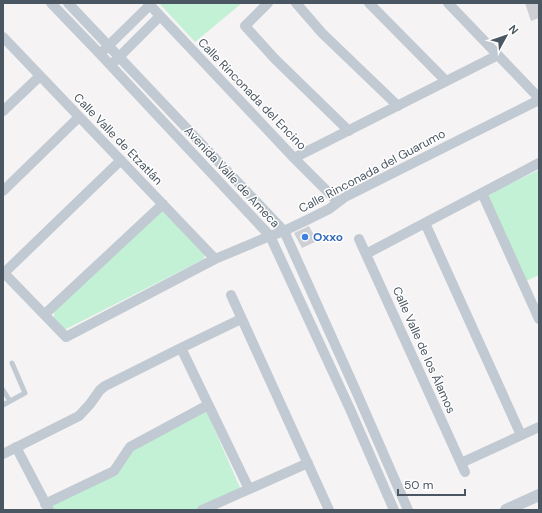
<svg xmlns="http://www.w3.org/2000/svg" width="542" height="513" viewBox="0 0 542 513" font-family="'DM Sans',sans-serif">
  <rect width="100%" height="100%" fill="#f5f3f3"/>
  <path fill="#c3f1d5" d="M 159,3 L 242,3 L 195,42 Z
    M 539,170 L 539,275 L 526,281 L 486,195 Z
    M 164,208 L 205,252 L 204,259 L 64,330 L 54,319 L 54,311 Z
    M 206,410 L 241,490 L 195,510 L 51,510 L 49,506 L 115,473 L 132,448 Z"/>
  <path fill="#cdcfd5" d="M 525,3 L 539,3 L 539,18 L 531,21 Z
    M 309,226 L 317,241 L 302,248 L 294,233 Z"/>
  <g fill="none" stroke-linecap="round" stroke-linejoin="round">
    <path stroke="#c1cad2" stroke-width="5" d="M 3,390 L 10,401
      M 3,405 L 25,393 L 12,363"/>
    <path stroke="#c1cad2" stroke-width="10" d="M 51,3 L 100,54 L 270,236 L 350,409 L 394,510
      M 68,3 L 284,231 L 356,391 L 408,510
      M 148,3 L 294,158 L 338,202
      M 268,3 L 245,26 L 275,59 L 349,131
      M 296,3 L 322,33 L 398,106
      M 369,3 L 446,81
      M 448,3 L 539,98
      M 3,37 L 215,259
      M 104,50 L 150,5
      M 115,61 L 160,16
      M 3,111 L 40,76
      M 294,158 L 498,55
      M 3,191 L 79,117
      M 482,193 L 539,319
      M 425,223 L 521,435
      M 359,239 L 465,472
      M 366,254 L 539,163
      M 3,272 L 66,337 L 215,259 L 270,236 L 284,231 L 307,220 L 329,209 L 345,197 L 539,100
      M 4,273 L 121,160
      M 231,295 L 329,510
      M 45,314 L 163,204
      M 181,348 L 249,489
      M 16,447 L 49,510
      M 3,454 L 79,416 L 90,404 L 100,390 L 105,386 L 181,348 L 241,319
      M 461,463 L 539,427
      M 45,504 L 114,471 L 130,447 L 208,405
      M 202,510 L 308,463"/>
    <path stroke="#c1cad2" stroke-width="12" d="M 506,510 L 539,495"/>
  </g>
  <circle fill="#3f7fe0" stroke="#fff" stroke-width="1.5" cx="305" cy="237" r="4"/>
  <g text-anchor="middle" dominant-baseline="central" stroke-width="3" stroke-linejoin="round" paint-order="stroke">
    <g font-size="12" fill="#4a5661" stroke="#fff">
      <text transform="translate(252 94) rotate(46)">Calle Rinconada del Encino</text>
      <text transform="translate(118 139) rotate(46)">Calle Valle de Etzatlán</text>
      <text transform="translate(372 171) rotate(-28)">Calle Rinconada del Guarumo</text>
      <text transform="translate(232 177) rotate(47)">Avenida Valle de Ameca</text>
      <text transform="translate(424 350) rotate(66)">Calle Valle de los Álamos</text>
    </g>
    <g font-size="12" font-weight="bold" fill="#366cbe" stroke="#fff" text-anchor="start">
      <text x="313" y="237">Oxxo</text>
    </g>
  </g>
  <rect width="542" height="513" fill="none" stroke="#4a5661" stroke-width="8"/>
  <g transform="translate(506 36) rotate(50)" stroke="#ffffff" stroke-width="3" paint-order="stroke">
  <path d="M0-3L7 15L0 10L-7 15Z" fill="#4a5661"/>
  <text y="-6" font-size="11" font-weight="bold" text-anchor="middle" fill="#4a5661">N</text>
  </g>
  <path d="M398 489v6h67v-6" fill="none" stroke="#4a5661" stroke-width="2"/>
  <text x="404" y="489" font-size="12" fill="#4a5661" stroke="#ffffff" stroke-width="3" paint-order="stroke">50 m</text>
</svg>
